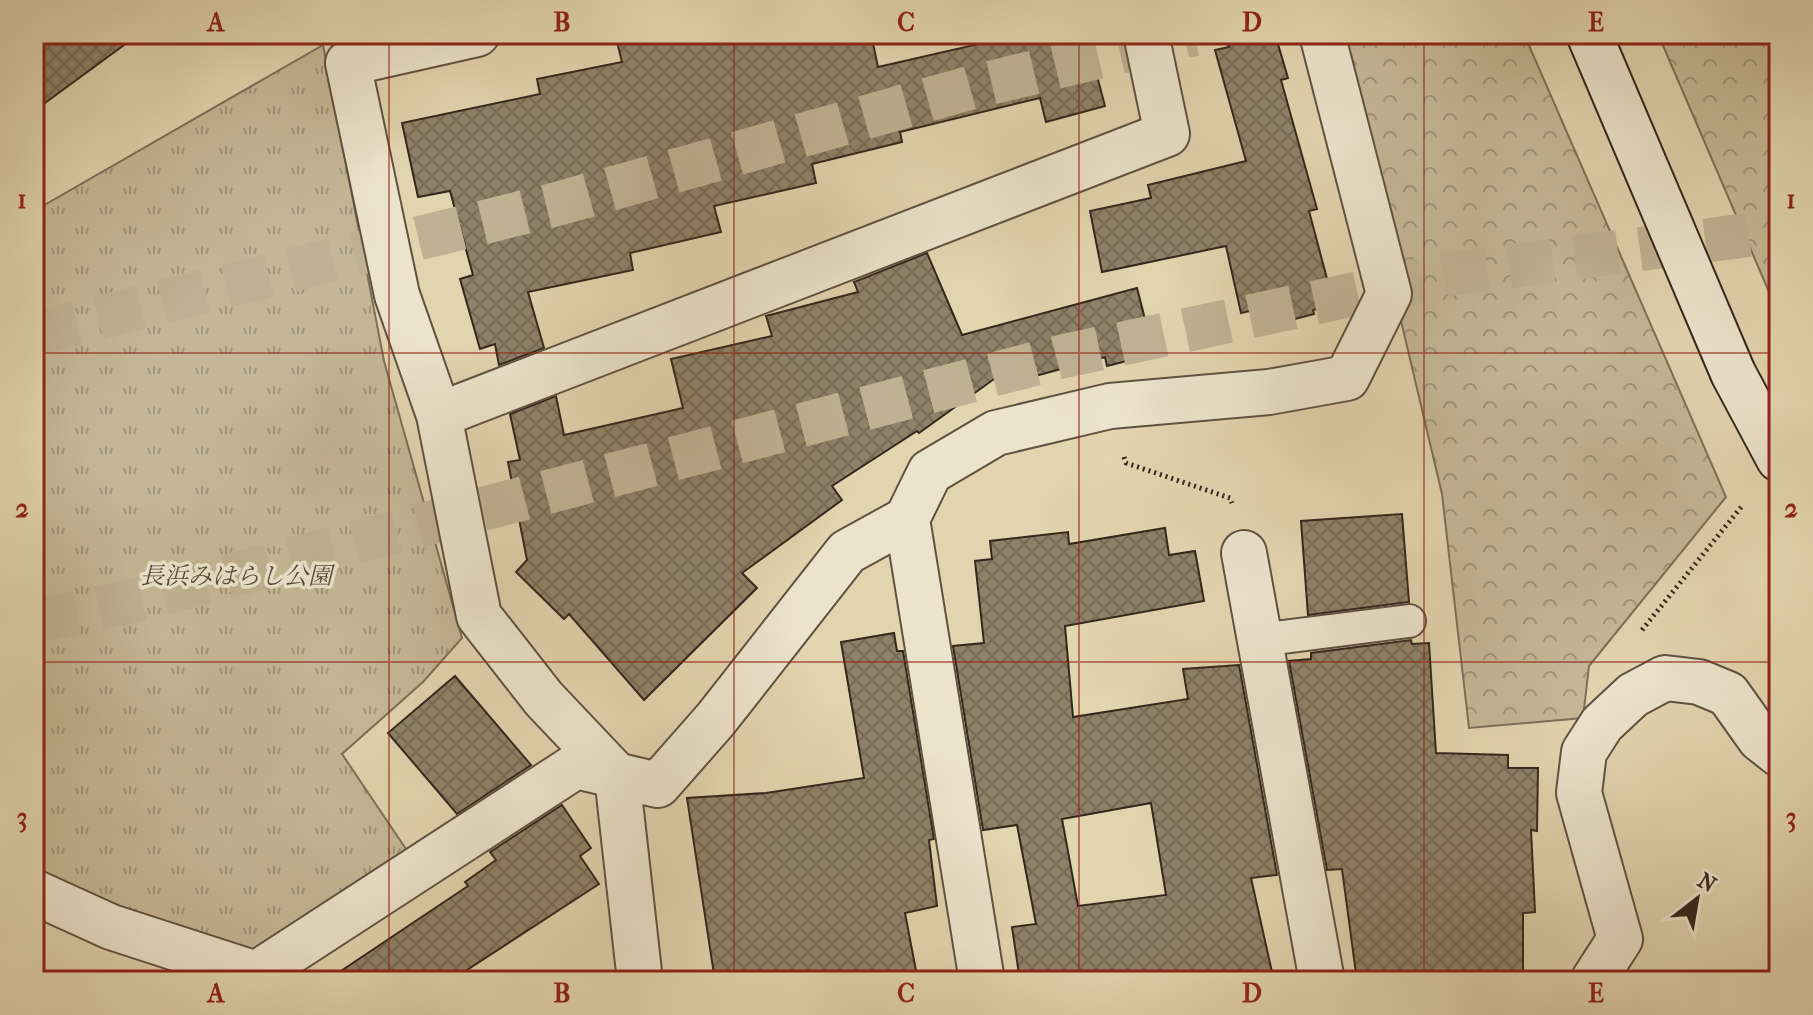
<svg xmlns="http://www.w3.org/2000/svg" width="1813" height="1015" viewBox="0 0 1813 1015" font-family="'IM FELL French Canon','Noto Serif JP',serif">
  <defs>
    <pattern id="grass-tufts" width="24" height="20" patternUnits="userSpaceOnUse" patternTransform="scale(2)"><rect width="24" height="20" fill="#c5b796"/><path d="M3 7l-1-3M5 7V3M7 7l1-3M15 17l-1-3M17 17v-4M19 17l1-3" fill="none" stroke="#a1957a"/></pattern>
    <pattern id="forest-crowns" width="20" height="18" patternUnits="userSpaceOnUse" patternTransform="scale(2)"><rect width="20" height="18" fill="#c5b796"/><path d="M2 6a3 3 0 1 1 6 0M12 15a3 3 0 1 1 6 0" fill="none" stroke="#a1957a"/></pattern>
    <pattern id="building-cross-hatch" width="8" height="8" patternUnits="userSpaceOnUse" patternTransform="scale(2)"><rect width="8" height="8" fill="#8f8168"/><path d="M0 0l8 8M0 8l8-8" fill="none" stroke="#766a55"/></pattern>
  </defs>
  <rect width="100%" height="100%" fill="#e2d4af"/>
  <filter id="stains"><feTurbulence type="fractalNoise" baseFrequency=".0025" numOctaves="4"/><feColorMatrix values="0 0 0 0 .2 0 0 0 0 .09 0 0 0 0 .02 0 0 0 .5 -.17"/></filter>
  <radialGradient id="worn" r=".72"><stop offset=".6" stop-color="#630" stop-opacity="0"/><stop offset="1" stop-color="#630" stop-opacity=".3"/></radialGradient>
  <path fill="url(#grass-tufts)" stroke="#7d6f59" stroke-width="2" d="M 323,45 L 384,361 L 462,638 L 423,682 L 342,754 L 406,849 L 297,940 L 239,954 L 135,911 L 34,881 L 34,211 Z"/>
  <path fill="url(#forest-crowns)" stroke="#7d6f59" stroke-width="2" d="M 1333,34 L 1524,34 L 1726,497 L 1589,666 L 1583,718 L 1469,728 L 1442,494 Z
    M 1658,34 L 1779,34 L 1779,315 Z"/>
  <path fill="url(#building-cross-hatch)" stroke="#35271c" stroke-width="2" fill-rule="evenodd" d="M 34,34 L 139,34 L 34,111 Z
    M 615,34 L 871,34 L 878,67 L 1022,34 L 1086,34 L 1105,106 L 1046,122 L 1040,98 L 900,132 L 902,142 L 812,164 L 816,183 L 714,206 L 721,232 L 630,253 L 633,270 L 528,292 L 544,348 L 499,365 L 495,344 L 480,349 L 460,279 L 473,275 L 450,191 L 418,197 L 402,123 L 540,94 L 537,79 L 622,62 Z
    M 1225,34 L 1275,34 L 1288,78 L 1281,80 L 1317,209 L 1309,211 L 1334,305 L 1313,310 L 1314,314 L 1268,326 L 1263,308 L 1241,313 L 1226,246 L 1102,272 L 1090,211 L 1151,198 L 1148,185 L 1246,161 L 1215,50 L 1229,47 Z
    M 927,253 L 962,335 L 1137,288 L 1154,354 L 1107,366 L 1105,357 L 1028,378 L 1022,359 L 919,433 L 917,431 L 832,486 L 842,500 L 742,573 L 757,588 L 644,700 L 569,614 L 564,619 L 516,572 L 527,560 L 508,462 L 520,460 L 510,414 L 556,396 L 564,435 L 683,408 L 671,359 L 772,336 L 766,316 L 858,292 L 854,282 Z
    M 1402,514 L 1409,602 L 1308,615 L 1301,521 Z
    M 1165,528 L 1169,555 L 1195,551 L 1204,601 L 1065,626 L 1073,717 L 1188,699 L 1183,669 L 1239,665 L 1277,875 L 1251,878 L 1274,981 L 1020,981 L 1012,927 L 1036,924 L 1017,825 L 983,830 L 953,646 L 984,643 L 975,561 L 992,559 L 990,541 L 1068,532 L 1069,544 ZM 1151,803 L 1166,895 L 1078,906 L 1062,819 Z
    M 894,633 L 897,651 L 903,651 L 934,839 L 929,840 L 937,906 L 905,913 L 918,981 L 715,981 L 687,798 L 766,793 L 864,778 L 841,642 Z
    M 1411,640 L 1412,644 L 1429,643 L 1436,753 L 1508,755 L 1508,768 L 1538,768 L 1537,831 L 1531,830 L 1535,912 L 1523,913 L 1523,981 L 1357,981 L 1342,869 L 1327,870 L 1289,661 L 1311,659 L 1311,653 Z
    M 455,676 L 531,765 L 457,814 L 388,733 Z
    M 562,805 L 591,848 L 580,856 L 599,884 L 450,981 L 326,981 L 468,886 L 465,882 L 496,860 L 490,852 Z"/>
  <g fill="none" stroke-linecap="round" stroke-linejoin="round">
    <path stroke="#bfb192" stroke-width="44" stroke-dasharray="44 22" stroke-linecap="butt" d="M 34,334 L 557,204 L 973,87 L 1194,34
      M 34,622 L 141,599 L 1064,356 L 1449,274 L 1779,231"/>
    <g stroke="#605241" stroke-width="36">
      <path id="lane" d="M 1260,640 L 1409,621"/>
    </g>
    <g stroke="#605241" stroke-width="48">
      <path id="street" d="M 477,34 L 348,63 L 397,295 L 439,415 L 479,616 L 544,699 L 617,776 L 640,981
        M 439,415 L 1167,134 L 1146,34
        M 907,519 L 982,981
        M 1244,553 L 1322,981
        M 34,892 L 111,927 L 256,974 L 576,766 L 658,785 L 716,719 L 847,552 L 907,519 L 930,472 L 996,433 L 1110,406 L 1269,392 L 1347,378 L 1389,294 L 1322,34
        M 1593,981 L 1620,939 L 1579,793 L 1584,752 L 1602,724 L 1633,695 L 1665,678 L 1699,682 L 1728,694 L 1760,739 L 1779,754"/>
    </g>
    <g stroke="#35271c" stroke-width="48">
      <path id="secondary" d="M 1589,34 L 1733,373 L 1779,459"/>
    </g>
    <path stroke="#35271c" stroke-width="5" stroke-dasharray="2 4" stroke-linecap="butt" d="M 1124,457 L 1126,463 L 1230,498 L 1232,503
      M 1642,630 L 1742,506"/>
    <use href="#lane" stroke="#ece3cb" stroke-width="32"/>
    <use href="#street" stroke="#ece3cb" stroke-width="44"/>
    <use href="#secondary" stroke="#ece3cb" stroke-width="44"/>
  </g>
  <path fill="none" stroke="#8f2418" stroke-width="2" stroke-opacity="0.55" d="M 389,34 L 389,981M 734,34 L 734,981M 1079,34 L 1079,981M 1424,34 L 1424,981M 34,353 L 1779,353M 34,662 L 1779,662"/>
  <g text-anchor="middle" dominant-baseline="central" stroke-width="7" stroke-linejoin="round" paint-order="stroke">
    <g font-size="24" font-style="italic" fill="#594b3a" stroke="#ece3cb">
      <text x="236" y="576">長浜みはらし公園</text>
    </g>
  </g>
  <rect width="1813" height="1015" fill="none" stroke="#e2d4af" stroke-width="88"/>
  <g transform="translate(1697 899) rotate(31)" stroke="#ece3cb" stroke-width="6" paint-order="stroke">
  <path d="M0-6L14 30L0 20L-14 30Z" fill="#35271c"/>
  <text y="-12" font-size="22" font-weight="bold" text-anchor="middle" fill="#35271c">N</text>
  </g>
  <rect x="44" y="44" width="1725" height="927" fill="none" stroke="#8f2418" stroke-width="3"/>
  <g font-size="26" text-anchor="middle" font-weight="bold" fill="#8f2418">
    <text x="216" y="31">A</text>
    <text x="562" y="31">B</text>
    <text x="906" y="31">C</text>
    <text x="1252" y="31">D</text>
    <text x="1596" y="31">E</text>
    <text x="22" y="208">1</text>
    <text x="1791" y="208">1</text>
    <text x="22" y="517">2</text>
    <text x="1791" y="517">2</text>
    <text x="22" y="826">3</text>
    <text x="1791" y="826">3</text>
    <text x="216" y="1002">A</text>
    <text x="562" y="1002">B</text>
    <text x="906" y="1002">C</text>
    <text x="1252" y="1002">D</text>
    <text x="1596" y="1002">E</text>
  </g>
  <rect width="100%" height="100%" filter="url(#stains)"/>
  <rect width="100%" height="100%" fill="url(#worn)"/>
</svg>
